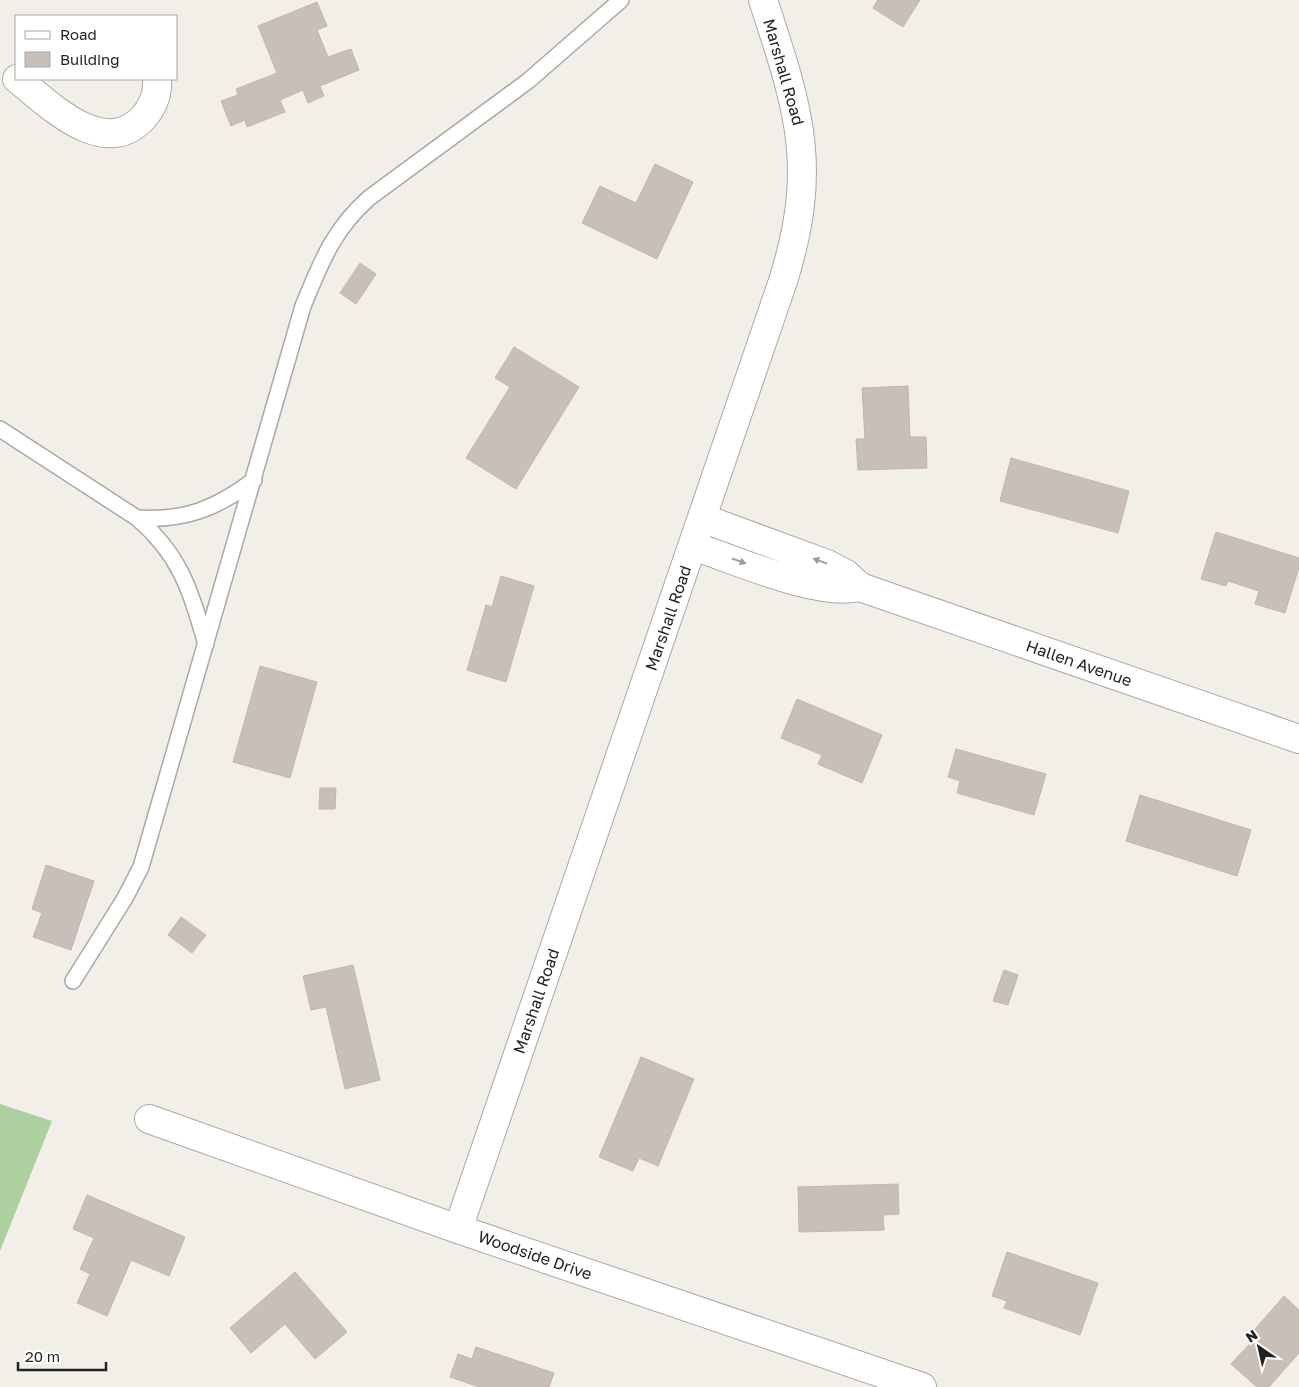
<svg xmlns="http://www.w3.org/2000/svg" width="1299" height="1387" viewBox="0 0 1299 1387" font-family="'Golos Text',sans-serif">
  <rect width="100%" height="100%" fill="#f2efe9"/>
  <path fill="#add19e" d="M 0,1104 L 52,1121 L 0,1251 Z"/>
  <path fill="#c7bfb8" stroke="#c4b6ab" d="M 878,0 L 920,0 L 903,27 L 873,8 Z
    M 317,2 L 327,26 L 317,30 L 328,57 L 351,49 L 359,70 L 320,86 L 324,96 L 308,103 L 303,90 L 280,100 L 285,112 L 247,127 L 245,120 L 231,126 L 221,101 L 238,95 L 236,89 L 277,73 L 258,26 Z
    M 655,164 L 693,182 L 657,259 L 582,223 L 600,186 L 636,203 Z
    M 360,263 L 376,274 L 356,304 L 340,293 Z
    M 514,347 L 579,387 L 516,489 L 466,458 L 510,387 L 495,378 Z
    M 908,386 L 910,437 L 926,437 L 927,468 L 858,470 L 856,439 L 865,439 L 862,388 Z
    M 1011,458 L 1129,491 L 1118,533 L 1000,501 Z
    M 1216,532 L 1299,558 L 1299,567 L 1285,613 L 1255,604 L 1259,591 L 1228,581 L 1226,586 L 1201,579 Z
    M 501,576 L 534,586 L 506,682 L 467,670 L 486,605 L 492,607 Z
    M 260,666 L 317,682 L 290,778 L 233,762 Z
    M 797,699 L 882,735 L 862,783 L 818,764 L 822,755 L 781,738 Z
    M 956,749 L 1046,774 L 1034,815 L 957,793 L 960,781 L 948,777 Z
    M 320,788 L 336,788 L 335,809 L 319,809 Z
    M 1140,795 L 1251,830 L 1237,876 L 1126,841 Z
    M 46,865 L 94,881 L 71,950 L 33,937 L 42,913 L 32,909 Z
    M 181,917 L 206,935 L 192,953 L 168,935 Z
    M 353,965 L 380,1080 L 345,1089 L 326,1007 L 311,1010 L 303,976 Z
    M 1004,970 L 1018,975 L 1008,1005 L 993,1001 Z
    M 641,1057 L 694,1079 L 658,1166 L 639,1158 L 633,1171 L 599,1157 Z
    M 898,1184 L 899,1214 L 883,1215 L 884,1230 L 799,1232 L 798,1187 Z
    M 87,1195 L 185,1237 L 169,1276 L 131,1260 L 107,1316 L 77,1303 L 90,1274 L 80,1269 L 94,1238 L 73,1229 Z
    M 1007,1252 L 1098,1283 L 1080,1335 L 1004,1308 L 1007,1301 L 992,1296 Z
    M 295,1272 L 347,1332 L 315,1359 L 285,1324 L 251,1353 L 230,1328 Z
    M 1284,1296 L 1299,1310 L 1299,1353 L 1269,1387 L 1257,1387 L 1231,1364 L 1254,1339 L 1250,1335 Z
    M 476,1347 L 554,1373 L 549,1387 L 479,1387 L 450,1377 L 458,1354 L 472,1359 Z"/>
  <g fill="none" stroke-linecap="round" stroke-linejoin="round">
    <g stroke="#a9a9a9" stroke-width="18">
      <path id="service" d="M 0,429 L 137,518 C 181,556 190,590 206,644
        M 137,518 C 184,521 216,509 254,480
        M 73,981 L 125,898 L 141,867 L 303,306 C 321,263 332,231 369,198 L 528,81 L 621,0"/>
    </g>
    <g stroke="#a9a9a9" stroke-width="30">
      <path id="minor" d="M 17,79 C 49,104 103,160 143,118 C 153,107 158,93 157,79
        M 702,518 L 827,564 L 846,574 L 860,587 L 1299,739
        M 693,546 C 736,560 818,597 860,587
        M 149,1119 L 458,1229 L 922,1387
        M 458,1229 L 783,281 C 819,166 799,110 763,0"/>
    </g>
    <use href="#service" stroke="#fff" stroke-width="15"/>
    <use href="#minor" stroke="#fff" stroke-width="28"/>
  </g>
  <defs><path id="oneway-solid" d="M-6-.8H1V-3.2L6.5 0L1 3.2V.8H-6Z" transform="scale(1.25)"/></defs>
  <g fill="#9c9c9c">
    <use href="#oneway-solid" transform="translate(739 561) rotate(19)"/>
    <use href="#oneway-solid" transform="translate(820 561) rotate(-160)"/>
  </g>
  <g text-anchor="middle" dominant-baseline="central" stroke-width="4" stroke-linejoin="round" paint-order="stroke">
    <g font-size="16" fill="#222" stroke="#fff">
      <text transform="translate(784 72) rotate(74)">Marshall Road</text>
      <text transform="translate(668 618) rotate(-71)">Marshall Road</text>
      <text transform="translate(1079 663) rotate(19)">Hallen Avenue</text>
      <text transform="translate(536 1001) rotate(-71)">Marshall Road</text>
      <text transform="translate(535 1255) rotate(19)">Woodside Drive</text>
    </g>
  </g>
  <rect x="15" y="15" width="162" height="65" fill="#ffffff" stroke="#a7a7a7"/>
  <rect x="25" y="31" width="25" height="8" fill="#ffffff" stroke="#a7a7a7"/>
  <text x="60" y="40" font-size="15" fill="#222222">Road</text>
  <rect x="25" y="52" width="25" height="15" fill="#c7bfb8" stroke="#a7a7a7"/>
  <text x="60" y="65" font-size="15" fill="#222222">Building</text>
  <g transform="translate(1259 1347) rotate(326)" stroke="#ffffff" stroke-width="4" paint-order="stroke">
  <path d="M0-4L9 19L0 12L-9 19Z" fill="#222222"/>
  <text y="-8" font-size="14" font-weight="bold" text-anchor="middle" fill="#222222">N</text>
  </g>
  <path d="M18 1362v8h88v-8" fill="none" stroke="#222222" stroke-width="2.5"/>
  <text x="25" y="1362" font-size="15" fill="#222222" stroke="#ffffff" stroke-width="4" paint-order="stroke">20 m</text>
</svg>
